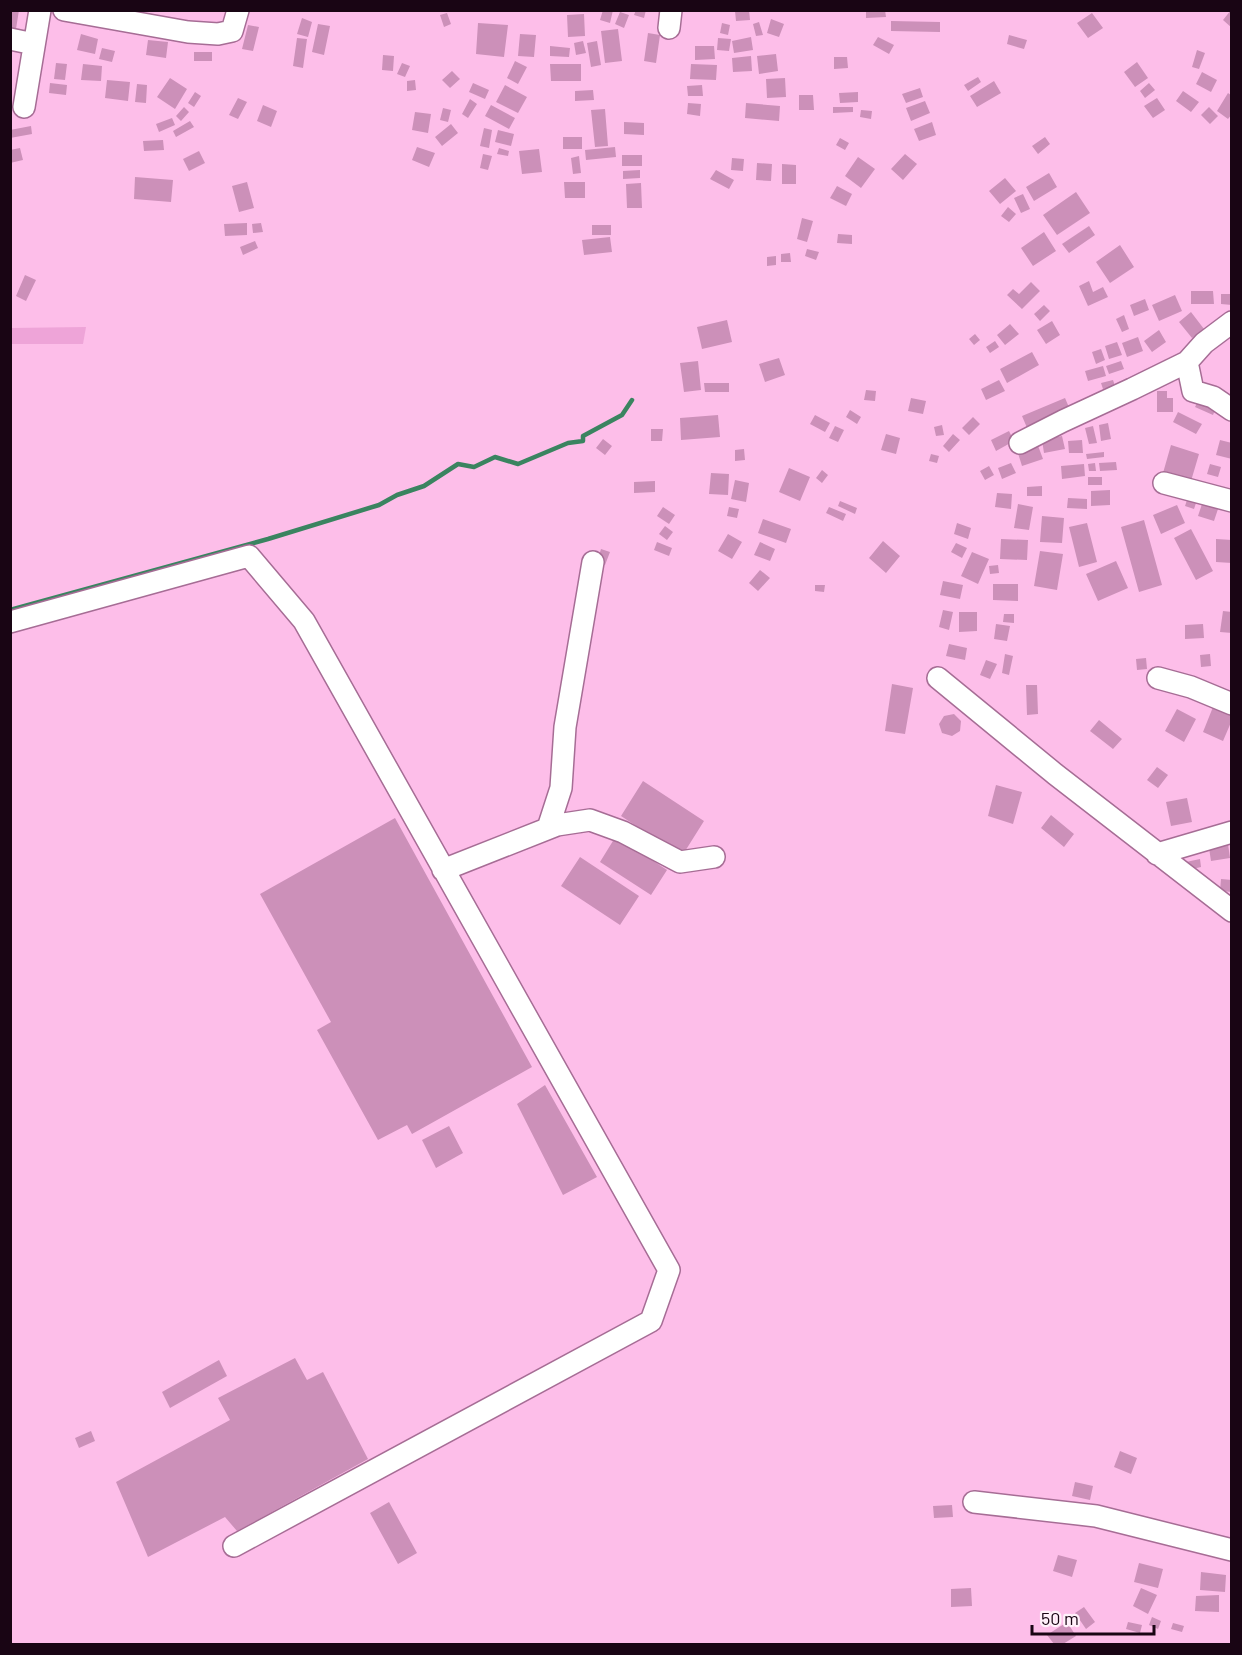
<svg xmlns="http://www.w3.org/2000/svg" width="1242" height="1655" viewBox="0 0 1242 1655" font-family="Barlow,sans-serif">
  <rect width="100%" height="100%" fill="#fdbee9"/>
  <path fill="#eea4d8" d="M 86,327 L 83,344 L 11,344 L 11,328 Z"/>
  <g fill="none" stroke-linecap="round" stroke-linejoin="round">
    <path stroke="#3a8460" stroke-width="4.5" d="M 10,610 L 268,539 L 379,505 L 397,495 L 424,486 L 458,464 L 474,467 L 495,457 L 518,464 L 568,443 L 583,441 L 583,436 L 622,415 L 632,400"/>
  </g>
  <path fill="#cc90b9" d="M 10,10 L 19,10 L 16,29 L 10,28 Z
    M 603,10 L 613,10 L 610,23 L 600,20 Z
    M 636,10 L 646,10 L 644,18 L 634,15 Z
    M 749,10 L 750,20 L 736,21 L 735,11 Z
    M 866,10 L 885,10 L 886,17 L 866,18 Z
    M 1231,10 L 1232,10 L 1232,28 L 1223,20 Z
    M 620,12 L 629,15 L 624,28 L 615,24 Z
    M 447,13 L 451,24 L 444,27 L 440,15 Z
    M 1092,13 L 1103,28 L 1088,38 L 1077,23 Z
    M 584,14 L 585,36 L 568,37 L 567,15 Z
    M 302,18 L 312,22 L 308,37 L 297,34 Z
    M 771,19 L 784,24 L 779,37 L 767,33 Z
    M 891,21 L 940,22 L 940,32 L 891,31 Z
    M 759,22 L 763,35 L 756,36 L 753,24 Z
    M 478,23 L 508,25 L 504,57 L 476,54 Z
    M 722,23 L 730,25 L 728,35 L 720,33 Z
    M 318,24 L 330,26 L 324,55 L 312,52 Z
    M 248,25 L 259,27 L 253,51 L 242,49 Z
    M 618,29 L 622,61 L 605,63 L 601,31 Z
    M 648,33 L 660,35 L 656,63 L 644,61 Z
    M 81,34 L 98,39 L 95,54 L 77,50 Z
    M 520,34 L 536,35 L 534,57 L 518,56 Z
    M 1009,35 L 1027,40 L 1024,49 L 1007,44 Z
    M 751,37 L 753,50 L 734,53 L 732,41 Z
    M 878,37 L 894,45 L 889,54 L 873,45 Z
    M 297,38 L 307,39 L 303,68 L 293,66 Z
    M 718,38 L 731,39 L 729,51 L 717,50 Z
    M 148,40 L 168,42 L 166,58 L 146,55 Z
    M 583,41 L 586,53 L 576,55 L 574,43 Z
    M 597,41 L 601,65 L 591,67 L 587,43 Z
    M 550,46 L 570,48 L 569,57 L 550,56 Z
    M 695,46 L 714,46 L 715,59 L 695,60 Z
    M 102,48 L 115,51 L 112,62 L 99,59 Z
    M 1197,50 L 1205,53 L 1199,69 L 1192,67 Z
    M 194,52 L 212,52 L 212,61 L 194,61 Z
    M 776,54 L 778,71 L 759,74 L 757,56 Z
    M 383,55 L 394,56 L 393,71 L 382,70 Z
    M 751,56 L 752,71 L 733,72 L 732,58 Z
    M 834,57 L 847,57 L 848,68 L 834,69 Z
    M 515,61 L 527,67 L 518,84 L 507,78 Z
    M 1137,62 L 1148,78 L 1135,87 L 1124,72 Z
    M 56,63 L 67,64 L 65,80 L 54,79 Z
    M 402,63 L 410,66 L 405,77 L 397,74 Z
    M 83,64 L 102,66 L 101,81 L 81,80 Z
    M 550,64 L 581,64 L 581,81 L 551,81 Z
    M 691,64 L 717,65 L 716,80 L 690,79 Z
    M 452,71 L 460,79 L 450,88 L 442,80 Z
    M 1202,72 L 1217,80 L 1211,92 L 1196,84 Z
    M 978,77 L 981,82 L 968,91 L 964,85 Z
    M 170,78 L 187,89 L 175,109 L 157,97 Z
    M 785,78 L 786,97 L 767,98 L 766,79 Z
    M 107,80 L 130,82 L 128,101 L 105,98 Z
    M 415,80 L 416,90 L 407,91 L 407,81 Z
    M 994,81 L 1001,93 L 977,107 L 970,96 Z
    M 50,83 L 67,85 L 66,95 L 49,93 Z
    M 473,83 L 489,90 L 485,99 L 469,92 Z
    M 1149,83 L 1155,90 L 1145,98 L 1140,91 Z
    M 137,84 L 147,85 L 146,103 L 135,102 Z
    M 505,85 L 527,97 L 518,113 L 496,102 Z
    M 702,85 L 703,96 L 688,96 L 687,86 Z
    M 920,88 L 923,97 L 906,103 L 902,94 Z
    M 593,90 L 594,100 L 575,101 L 575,91 Z
    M 1183,91 L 1199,102 L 1191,112 L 1176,101 Z
    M 195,92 L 201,96 L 194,107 L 188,103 Z
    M 858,92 L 858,102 L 840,103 L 839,93 Z
    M 1228,93 L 1232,96 L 1232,114 L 1228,119 L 1217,111 Z
    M 799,95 L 813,95 L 814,110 L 799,110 Z
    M 238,98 L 247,102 L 238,119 L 229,115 Z
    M 1157,98 L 1165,110 L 1153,118 L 1144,106 Z
    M 470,99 L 477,104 L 468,118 L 462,114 Z
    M 925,101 L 930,113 L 911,121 L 906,108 Z
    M 688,103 L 701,104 L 700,116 L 687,114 Z
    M 746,103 L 780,106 L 779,121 L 745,118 Z
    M 263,105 L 277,111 L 271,127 L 257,121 Z
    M 491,105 L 515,118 L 509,129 L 485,116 Z
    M 184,107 L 189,112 L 181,121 L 176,116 Z
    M 833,107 L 853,107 L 853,112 L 833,113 Z
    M 1209,107 L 1218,116 L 1210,124 L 1201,115 Z
    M 443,108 L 451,110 L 448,122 L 440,120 Z
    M 605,109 L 608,146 L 595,147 L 591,110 Z
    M 861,110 L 872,111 L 871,119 L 860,117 Z
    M 415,112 L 431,114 L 428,133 L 412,130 Z
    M 172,118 L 175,125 L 159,132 L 156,124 Z
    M 190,121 L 194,127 L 176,137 L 173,131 Z
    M 624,122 L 644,123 L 644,135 L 624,134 Z
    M 932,122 L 936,135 L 919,141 L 914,129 Z
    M 451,124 L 458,133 L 442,146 L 435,137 Z
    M 31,126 L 32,134 L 10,138 L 10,130 Z
    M 484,128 L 492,130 L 489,148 L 480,146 Z
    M 498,130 L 514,134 L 511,146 L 495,142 Z
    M 563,137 L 582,137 L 582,149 L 563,149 Z
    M 1045,137 L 1050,144 L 1038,154 L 1032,146 Z
    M 840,138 L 849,143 L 845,150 L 836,145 Z
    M 163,140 L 164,150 L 144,151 L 143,141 Z
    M 417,147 L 435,153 L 429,167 L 412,160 Z
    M 615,147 L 616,157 L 586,160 L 585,150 Z
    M 20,148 L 23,160 L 10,163 L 10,150 Z
    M 499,148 L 509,151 L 508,156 L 497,154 Z
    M 539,149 L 542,172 L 522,174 L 519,151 Z
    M 199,151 L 205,163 L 189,171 L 183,159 Z
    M 483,154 L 492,156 L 488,170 L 480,168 Z
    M 905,154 L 917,164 L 903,180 L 891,169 Z
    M 622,155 L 642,155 L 642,166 L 622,166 Z
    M 579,156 L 581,173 L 573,174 L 571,158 Z
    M 858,157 L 875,169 L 861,188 L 845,176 Z
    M 732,158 L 744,159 L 743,171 L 731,170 Z
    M 757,163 L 772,164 L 771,181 L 756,180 Z
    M 782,164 L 796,165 L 796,184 L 782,184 Z
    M 640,170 L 640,178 L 623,179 L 623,171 Z
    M 716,170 L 734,180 L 729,189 L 710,179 Z
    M 1049,173 L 1057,187 L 1034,201 L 1026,187 Z
    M 135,177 L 173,180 L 171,202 L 134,199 Z
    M 1005,178 L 1016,191 L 1000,204 L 989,191 Z
    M 247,182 L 254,208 L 239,212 L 232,186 Z
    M 564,182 L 585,182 L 585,198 L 565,198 Z
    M 641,183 L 642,208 L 627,208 L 626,184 Z
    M 837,186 L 852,194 L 846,206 L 830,198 Z
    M 1076,192 L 1090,213 L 1057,235 L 1043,215 Z
    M 1023,194 L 1030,209 L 1021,213 L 1014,198 Z
    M 1008,207 L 1016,214 L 1009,222 L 1001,216 Z
    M 802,218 L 813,221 L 807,242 L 797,239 Z
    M 247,223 L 247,235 L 225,236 L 224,224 Z
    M 261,223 L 263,232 L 253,233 L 252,224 Z
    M 592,225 L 611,225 L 611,235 L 592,235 Z
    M 1089,226 L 1095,235 L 1069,253 L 1062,244 Z
    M 1044,232 L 1056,251 L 1033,266 L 1021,248 Z
    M 838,234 L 852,235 L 852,244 L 837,243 Z
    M 610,237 L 612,252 L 584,255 L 582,240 Z
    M 255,241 L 258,248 L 243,255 L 240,247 Z
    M 1120,245 L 1134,267 L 1110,283 L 1096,262 Z
    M 807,249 L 819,252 L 816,260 L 805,256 Z
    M 790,253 L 791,262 L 781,262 L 781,254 Z
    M 776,256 L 776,265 L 767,266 L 767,257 Z
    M 25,275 L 36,280 L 26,301 L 16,296 Z
    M 1089,281 L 1093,292 L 1103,287 L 1108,297 L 1088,306 L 1079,286 Z
    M 1031,282 L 1040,291 L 1022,309 L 1007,295 L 1013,289 L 1019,294 Z
    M 1191,291 L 1213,291 L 1214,304 L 1191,304 Z
    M 1221,294 L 1232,294 L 1232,305 L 1221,304 Z
    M 1175,295 L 1182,311 L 1159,321 L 1152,305 Z
    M 1145,299 L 1149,310 L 1134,316 L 1130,305 Z
    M 1044,305 L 1050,311 L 1040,321 L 1034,314 Z
    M 1191,312 L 1204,329 L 1192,338 L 1179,322 Z
    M 1124,315 L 1129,329 L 1122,332 L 1116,319 Z
    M 727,320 L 732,342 L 702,349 L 697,327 Z
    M 1052,321 L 1060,335 L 1046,344 L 1037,330 Z
    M 1010,324 L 1019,334 L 1005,345 L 997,335 Z
    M 1159,330 L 1166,342 L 1152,352 L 1144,341 Z
    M 975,334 L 980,340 L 974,345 L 969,339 Z
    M 1138,337 L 1143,351 L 1127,357 L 1122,343 Z
    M 995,341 L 999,347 L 990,353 L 986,347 Z
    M 1117,342 L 1122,355 L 1109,359 L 1105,346 Z
    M 1101,349 L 1105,360 L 1096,364 L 1092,352 Z
    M 1032,352 L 1039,365 L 1007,383 L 1000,369 Z
    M 779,358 L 785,375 L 765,382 L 759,364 Z
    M 698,361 L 701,390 L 684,392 L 680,363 Z
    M 1121,361 L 1124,369 L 1109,374 L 1106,366 Z
    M 1103,366 L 1106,376 L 1088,381 L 1085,371 Z
    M 999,380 L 1005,391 L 986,400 L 981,389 Z
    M 1113,380 L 1115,386 L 1103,389 L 1101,383 Z
    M 704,383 L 729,383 L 729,392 L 705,392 Z
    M 866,390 L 876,391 L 875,401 L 864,400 Z
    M 1157,391 L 1167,391 L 1167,398 L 1173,398 L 1173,412 L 1157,412 Z
    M 1200,397 L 1217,405 L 1213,415 L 1195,407 Z
    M 911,398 L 926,401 L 923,414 L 908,411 Z
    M 1065,398 L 1071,412 L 1028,430 L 1022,416 Z
    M 850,410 L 861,417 L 857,424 L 846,417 Z
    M 1178,412 L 1202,424 L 1196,434 L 1173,422 Z
    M 718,415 L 720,437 L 681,440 L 680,418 Z
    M 815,415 L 830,423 L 825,432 L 810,424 Z
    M 973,417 L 980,424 L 969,435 L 962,428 Z
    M 1108,423 L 1111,439 L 1101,441 L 1099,425 Z
    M 942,425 L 944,435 L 936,436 L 934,427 Z
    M 835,426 L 844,430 L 838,442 L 829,438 Z
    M 1093,426 L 1097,443 L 1089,444 L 1085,428 Z
    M 651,429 L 663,429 L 662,441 L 651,441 Z
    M 1009,431 L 1014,441 L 996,451 L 991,440 Z
    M 886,434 L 900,438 L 896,454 L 881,450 Z
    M 953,434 L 960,440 L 949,452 L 943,446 Z
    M 1062,436 L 1065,449 L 1044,453 L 1042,440 Z
    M 603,439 L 612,446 L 605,455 L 596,448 Z
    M 1082,440 L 1083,453 L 1069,453 L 1068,441 Z
    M 1220,440 L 1232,443 L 1232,459 L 1216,455 Z
    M 1037,443 L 1043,459 L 1022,466 L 1017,450 Z
    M 1171,445 L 1199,454 L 1191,481 L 1163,473 Z
    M 744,449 L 745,460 L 735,461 L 735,450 Z
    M 1104,452 L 1104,457 L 1087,459 L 1086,454 Z
    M 931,454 L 939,456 L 937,463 L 929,461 Z
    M 1116,462 L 1117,470 L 1100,471 L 1099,463 Z
    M 1011,463 L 1016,473 L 1002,479 L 998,468 Z
    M 1095,463 L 1096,471 L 1089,471 L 1088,464 Z
    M 1084,464 L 1085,476 L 1062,479 L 1061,466 Z
    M 1210,464 L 1221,467 L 1218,477 L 1207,474 Z
    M 989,466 L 994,475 L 985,480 L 980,471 Z
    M 789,468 L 810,477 L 800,501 L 779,492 Z
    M 822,470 L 828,475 L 822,483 L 816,478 Z
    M 711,473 L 729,474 L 728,495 L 709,494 Z
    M 1088,477 L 1102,477 L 1102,485 L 1088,485 Z
    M 735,480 L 749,483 L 746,502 L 731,499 Z
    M 655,481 L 655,492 L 634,493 L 634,482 Z
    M 1042,486 L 1042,496 L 1027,496 L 1027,487 Z
    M 1110,490 L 1110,505 L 1091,506 L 1091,491 Z
    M 997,493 L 1012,494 L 1011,509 L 995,507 Z
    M 1068,498 L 1087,499 L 1087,509 L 1067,508 Z
    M 1204,498 L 1220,503 L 1214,521 L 1198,516 Z
    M 1187,500 L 1196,503 L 1194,509 L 1185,506 Z
    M 840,501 L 857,508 L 855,514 L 838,506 Z
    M 1018,504 L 1033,507 L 1029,530 L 1014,528 Z
    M 1177,505 L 1185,523 L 1161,534 L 1153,515 Z
    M 663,507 L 675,515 L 669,524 L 657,516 Z
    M 729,507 L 739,509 L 737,518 L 727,516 Z
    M 829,507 L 846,514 L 843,521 L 826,513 Z
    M 1042,516 L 1064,518 L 1062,543 L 1040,542 Z
    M 763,519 L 791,529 L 786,543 L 758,533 Z
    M 1144,520 L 1162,585 L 1139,592 L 1121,527 Z
    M 957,523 L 971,528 L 968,539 L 954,534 Z
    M 1087,523 L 1097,562 L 1079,567 L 1069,527 Z
    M 665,526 L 673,532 L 667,540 L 659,534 Z
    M 1191,529 L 1213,571 L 1196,580 L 1174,538 Z
    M 728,534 L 742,542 L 732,559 L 718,551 Z
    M 1001,539 L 1028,540 L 1027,560 L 1000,559 Z
    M 1216,539 L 1232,540 L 1232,563 L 1216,562 Z
    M 883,541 L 900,556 L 886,573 L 869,558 Z
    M 657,542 L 672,548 L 669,556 L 654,550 Z
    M 760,542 L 775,549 L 770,561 L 754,555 Z
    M 956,543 L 967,548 L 962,558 L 951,552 Z
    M 601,549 L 610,552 L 605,565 L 597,562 Z
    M 1040,551 L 1063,554 L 1057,590 L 1034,586 Z
    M 972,552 L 989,559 L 978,584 L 961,576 Z
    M 1116,561 L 1128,588 L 1098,601 L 1086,574 Z
    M 998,565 L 999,573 L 990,574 L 989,566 Z
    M 760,570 L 770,578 L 758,591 L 749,583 Z
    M 943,581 L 963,585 L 960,599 L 940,595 Z
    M 993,584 L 1018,584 L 1018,601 L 993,600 Z
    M 815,585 L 825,585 L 824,592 L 815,591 Z
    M 943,610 L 953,612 L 949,630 L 939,627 Z
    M 1223,611 L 1232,612 L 1232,633 L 1220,632 Z
    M 959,612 L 977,612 L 977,631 L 959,632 Z
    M 1004,614 L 1014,614 L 1014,623 L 1003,622 Z
    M 996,624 L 1010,626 L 1007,641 L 994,639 Z
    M 1203,624 L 1204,638 L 1185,639 L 1185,625 Z
    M 949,644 L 967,648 L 965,660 L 946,656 Z
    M 1005,654 L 1013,656 L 1009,675 L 1002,673 Z
    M 1210,654 L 1211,666 L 1201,667 L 1200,655 Z
    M 1146,658 L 1147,669 L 1137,670 L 1136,659 Z
    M 986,660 L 997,664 L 990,679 L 980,675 Z
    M 892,684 L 913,688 L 905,734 L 885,731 Z
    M 1026,685 L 1037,685 L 1038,714 L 1027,715 Z
    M 1213,707 L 1232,715 L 1232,720 L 1223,741 L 1203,732 Z
    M 1177,709 L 1196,719 L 1184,742 L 1165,731 Z
    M 954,714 L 961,721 L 960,731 L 952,736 L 942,733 L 939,724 L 944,716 Z
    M 1099,720 L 1122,739 L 1113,749 L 1090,731 Z
    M 1157,767 L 1168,775 L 1158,788 L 1147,780 Z
    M 643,781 L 704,821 L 682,856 L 621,816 Z
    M 996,785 L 1022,792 L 1013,824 L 988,816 Z
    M 1187,798 L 1192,822 L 1171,826 L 1166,802 Z
    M 1051,815 L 1074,834 L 1064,847 L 1041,828 Z
    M 395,818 L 532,1067 L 412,1134 L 407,1125 L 378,1140 L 317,1030 L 331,1022 L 260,894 Z
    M 616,836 L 667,870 L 651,895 L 600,862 Z
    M 1228,844 L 1230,858 L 1211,861 L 1209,848 Z
    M 580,857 L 639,896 L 620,925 L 561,886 Z
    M 1200,859 L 1201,867 L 1188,870 L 1186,862 Z
    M 1221,879 L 1232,880 L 1232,892 L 1220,891 Z
    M 545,1085 L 597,1177 L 563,1195 L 517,1104 Z
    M 449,1126 L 463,1153 L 436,1168 L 422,1140 Z
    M 295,1358 L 307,1380 L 323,1372 L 368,1459 L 237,1531 L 225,1517 L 148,1557 L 116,1482 L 230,1420 L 218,1398 Z
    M 219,1360 L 227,1376 L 170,1408 L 162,1392 Z
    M 91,1431 L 95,1441 L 79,1448 L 75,1438 Z
    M 1120,1451 L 1137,1458 L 1131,1474 L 1114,1467 Z
    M 1075,1482 L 1093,1486 L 1090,1500 L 1072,1496 Z
    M 389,1502 L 417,1553 L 398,1564 L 370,1513 Z
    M 952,1505 L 953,1517 L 934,1518 L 933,1506 Z
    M 1058,1555 L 1077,1560 L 1072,1577 L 1053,1571 Z
    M 1139,1563 L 1163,1569 L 1158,1588 L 1134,1582 Z
    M 1201,1572 L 1226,1575 L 1225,1592 L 1200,1590 Z
    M 971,1588 L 972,1606 L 951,1607 L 951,1589 Z
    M 1141,1588 L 1157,1595 L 1148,1614 L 1133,1606 Z
    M 1219,1595 L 1219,1612 L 1195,1611 L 1196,1596 Z
    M 1084,1607 L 1095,1622 L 1086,1629 L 1075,1613 Z
    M 1152,1617 L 1161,1621 L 1158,1629 L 1149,1625 Z
    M 1067,1622 L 1076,1636 L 1063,1644 L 1054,1644 L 1047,1635 Z
    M 1128,1622 L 1142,1625 L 1140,1633 L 1126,1629 Z
    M 1173,1623 L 1184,1626 L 1182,1632 L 1171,1629 Z"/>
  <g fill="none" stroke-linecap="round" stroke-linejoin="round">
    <g stroke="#a66d95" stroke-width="24">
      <path id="minor" d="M 64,10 L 188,32 L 218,34 L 232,31 L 238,10
        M 669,28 L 671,10
        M 10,39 L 34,44
        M 24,107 L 40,10
        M 1187,362 L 1193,391 L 1213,397 L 1232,410
        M 1020,443 L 1063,421 L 1132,389 L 1187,362 L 1204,343 L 1232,322
        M 1164,483 L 1232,501
        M 10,622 L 249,556 L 304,621 L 669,1270 L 651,1321 L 234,1546
        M 938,678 L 1055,774 L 1232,911
        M 1158,678 L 1191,687 L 1232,704
        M 548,828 L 561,788 L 565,727 L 593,562
        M 1157,854 L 1232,832
        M 443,870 L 557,825 L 590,820 L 623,832 L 680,862 L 714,857
        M 974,1502 L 1096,1516 L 1232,1550"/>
    </g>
    <use href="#minor" stroke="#fff" stroke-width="21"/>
  </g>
  <rect width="1242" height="1655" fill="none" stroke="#190514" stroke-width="24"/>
  <path d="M1032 1625v9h122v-9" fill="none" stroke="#190514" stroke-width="3"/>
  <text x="1041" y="1625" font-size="18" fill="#190514" stroke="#fff1fa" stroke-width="4.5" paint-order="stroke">50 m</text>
</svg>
